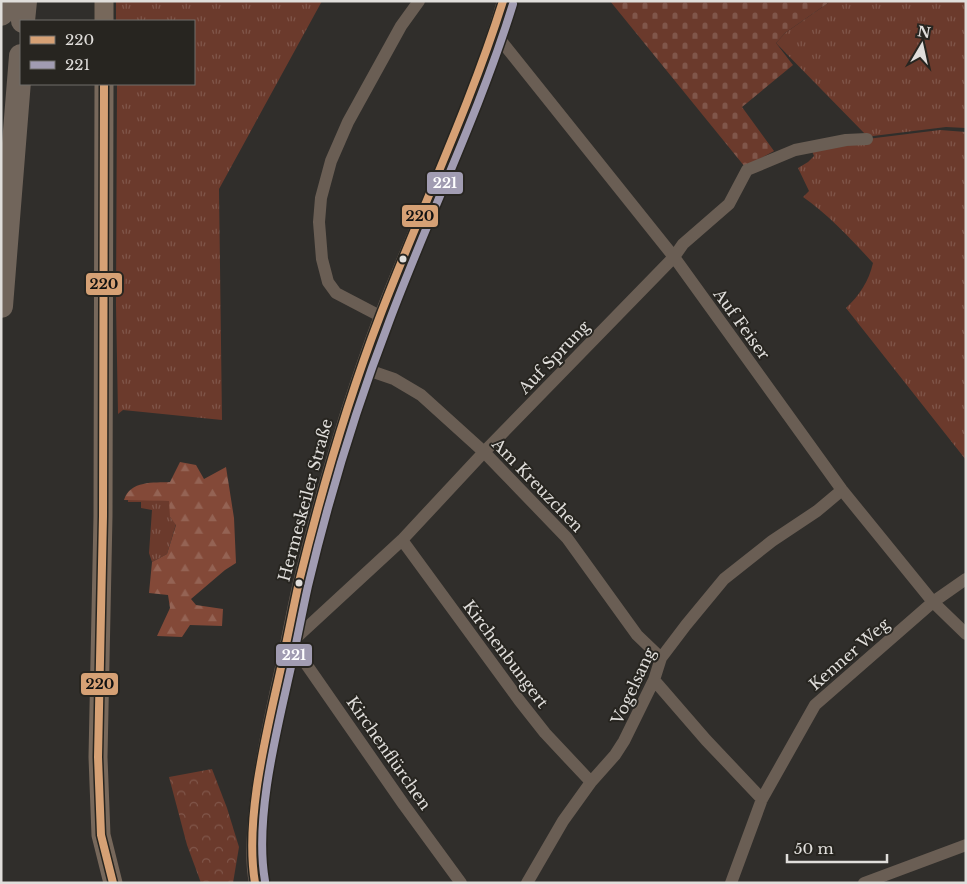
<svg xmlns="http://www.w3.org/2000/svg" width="967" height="884" viewBox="0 0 967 884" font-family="'Libre Baskerville',serif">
  <defs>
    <pattern id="grass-tufts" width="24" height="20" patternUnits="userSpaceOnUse" patternTransform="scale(1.25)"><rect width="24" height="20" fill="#6b3a2c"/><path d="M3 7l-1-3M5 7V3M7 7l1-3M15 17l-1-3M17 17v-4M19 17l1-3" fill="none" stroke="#80564a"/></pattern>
    <pattern id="forest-firs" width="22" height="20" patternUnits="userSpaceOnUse" patternTransform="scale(1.25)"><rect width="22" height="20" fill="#834938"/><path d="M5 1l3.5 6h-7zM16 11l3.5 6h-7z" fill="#946354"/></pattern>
    <pattern id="cemetery-stones" width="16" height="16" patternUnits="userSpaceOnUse" patternTransform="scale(1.25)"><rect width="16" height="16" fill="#6b3a2c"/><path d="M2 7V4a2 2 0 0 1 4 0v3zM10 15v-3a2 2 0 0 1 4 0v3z" fill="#80564a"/></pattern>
    <pattern id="park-crowns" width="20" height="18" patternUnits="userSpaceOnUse" patternTransform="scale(1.25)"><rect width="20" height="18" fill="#6b3a2c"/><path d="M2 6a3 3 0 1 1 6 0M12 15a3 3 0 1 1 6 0" fill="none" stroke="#80564a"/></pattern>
  </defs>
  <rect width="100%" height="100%" fill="#302e2b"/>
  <path fill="url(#grass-tufts)" d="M 116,1 L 322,1 L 219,189 L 222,420 L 123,410 L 118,414 L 116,305 L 117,84 L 194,84 L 194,21 L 116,21 Z
    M 831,1 L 966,1 L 966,128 L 946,127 L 873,136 L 866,135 L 776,43 L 785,33 Z
    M 940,130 L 966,132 L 966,460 L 846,308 C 859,296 869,281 873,263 C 851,239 830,216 803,197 L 809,191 L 798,168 L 808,162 L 814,156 L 812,151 L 867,139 Z
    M 138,499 L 170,501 L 170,517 L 176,524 L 167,554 L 152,562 L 149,553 L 152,510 L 141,508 L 141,502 L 128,502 L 128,500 Z"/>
  <path fill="url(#forest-firs)" d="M 180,462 L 196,465 L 204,479 L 226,467 L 234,518 L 236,563 L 225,570 L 191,599 L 196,605 L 223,609 L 222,626 L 190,625 L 182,637 L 157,636 L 170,608 L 168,595 L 149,593 L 152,562 L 167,554 L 176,525 L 170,517 L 169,501 L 124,500 C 130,480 154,483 170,482 Z"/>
  <path fill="url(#cemetery-stones)" d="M 610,1 L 831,1 L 785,33 L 776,43 L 793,65 L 742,107 L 774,151 L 745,167 Z"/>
  <path fill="url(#park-crowns)" d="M 212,769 L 227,808 L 239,847 L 233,883 L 201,883 L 187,845 L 169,777 Z"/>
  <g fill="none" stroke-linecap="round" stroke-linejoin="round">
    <path stroke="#6a5e54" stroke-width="12" d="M 494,32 L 674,257 L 842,490 L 933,602 L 966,634
      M 380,316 L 336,293 L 328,282 L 322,259 L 319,222 L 321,198 L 331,161 L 348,122 L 401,26 L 419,1
      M 362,368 L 394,379 L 421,395 L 484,452 L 567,538 L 637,635 L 661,658
      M 402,540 L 519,700 L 545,733 L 591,782
      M 654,680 L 706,740 L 762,799
      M 255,883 C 250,859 253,833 255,809 C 260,763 270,717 280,672 C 287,642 292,612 299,582 C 321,492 347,403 380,316 C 420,211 472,110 503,1
      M 461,883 L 404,805 L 304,661 L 286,647 L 402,540 L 484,452 L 674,257 L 683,244 L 729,204 L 747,170 L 795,150 L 846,140 L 867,139
      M 527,883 L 563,821 L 591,782 L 615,755 L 624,741 L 654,680 L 661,658 L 686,625 L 724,579 L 772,541 L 817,511 L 842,490
      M 731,883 L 762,799 L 815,705 L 933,602 L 966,579
      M 864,883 L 966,845"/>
    <path stroke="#77685b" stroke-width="19" d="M 104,21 L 104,1
      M 104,84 L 103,516 L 98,757 L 101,835 L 113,883"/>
    <path stroke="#71655b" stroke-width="24" d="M 1,14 L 2,1
      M 23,21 L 25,1
      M 1,306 L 21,56"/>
    <g stroke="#272520" stroke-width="11">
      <path id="bus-1" d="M 104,84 L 103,516 L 98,757 L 101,835 L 113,883
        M 255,883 C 244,817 268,728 282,663 C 288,636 293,609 299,582 C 321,492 347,402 380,316 C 420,211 469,109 503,1"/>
    </g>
    <g stroke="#272520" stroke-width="11">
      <path id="bus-2" d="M 265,881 C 254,818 277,730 291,667 C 297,640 302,613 308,586 C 329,497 356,408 389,322 C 429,215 479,114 513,4"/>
    </g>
    <use href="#bus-1" stroke="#d6a175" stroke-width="8"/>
    <use href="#bus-2" stroke="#a19cb2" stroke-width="8"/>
  </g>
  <g fill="#e0dedb" stroke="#272520" stroke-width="2">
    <circle cx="403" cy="259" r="4.5"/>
    <circle cx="299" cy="583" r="4.5"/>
  </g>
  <g text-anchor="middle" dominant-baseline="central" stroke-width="4" stroke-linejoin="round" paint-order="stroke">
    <g font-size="16" fill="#e0dedb" stroke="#272520">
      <text transform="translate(742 324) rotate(54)">Auf Feiser</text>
      <text transform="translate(554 357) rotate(-46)">Auf Sprung</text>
      <text transform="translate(538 485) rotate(46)">Am Kreuzchen</text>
      <text transform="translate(305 500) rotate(-75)">Hermeskeiler Straße</text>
      <text transform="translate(506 654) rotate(53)">Kirchenbungert</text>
      <text transform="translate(849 654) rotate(-41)">Kenner Weg</text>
      <text transform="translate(633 686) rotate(-65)">Vogelsang</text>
      <text transform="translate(389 753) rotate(55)">Kirchenflürchen</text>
    </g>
  </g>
  <g stroke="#272520" stroke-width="2">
    <rect x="426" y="171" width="38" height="24" rx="5" fill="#a19cb2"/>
    <rect x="401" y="204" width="38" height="24" rx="5" fill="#d6a175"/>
    <rect x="85" y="272" width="38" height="24" rx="5" fill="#d6a175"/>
    <rect x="275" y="643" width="38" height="24" rx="5" fill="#a19cb2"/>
    <rect x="80" y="672" width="39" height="24" rx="5" fill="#d6a175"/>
  </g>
  <g font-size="14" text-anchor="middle" font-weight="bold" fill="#fff">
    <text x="445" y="188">221</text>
    <text x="294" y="660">221</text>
  </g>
  <g font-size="14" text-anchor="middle" font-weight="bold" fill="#111">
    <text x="420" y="221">220</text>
    <text x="104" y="289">220</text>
    <text x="100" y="689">220</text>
  </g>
  <rect width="967" height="884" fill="none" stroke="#e0dedb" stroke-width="5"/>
  <rect x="20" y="20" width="175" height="65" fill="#272520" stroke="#716f6b"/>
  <rect x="30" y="36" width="25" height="8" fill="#d6a175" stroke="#716f6b"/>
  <text x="65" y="45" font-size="15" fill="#e0dedb">220</text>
  <rect x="30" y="61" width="25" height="8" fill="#a19cb2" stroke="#716f6b"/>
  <text x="65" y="70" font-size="15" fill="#e0dedb">221</text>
  <g transform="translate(922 45) rotate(9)" stroke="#272520" stroke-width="4" paint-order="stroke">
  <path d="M0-4L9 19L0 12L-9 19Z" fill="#e0dedb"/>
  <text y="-8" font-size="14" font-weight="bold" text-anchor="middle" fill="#e0dedb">N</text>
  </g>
  <path d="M787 854v8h100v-8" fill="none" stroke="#e0dedb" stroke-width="2.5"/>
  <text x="794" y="854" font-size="15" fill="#e0dedb" stroke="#272520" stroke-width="4" paint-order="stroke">50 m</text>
</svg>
